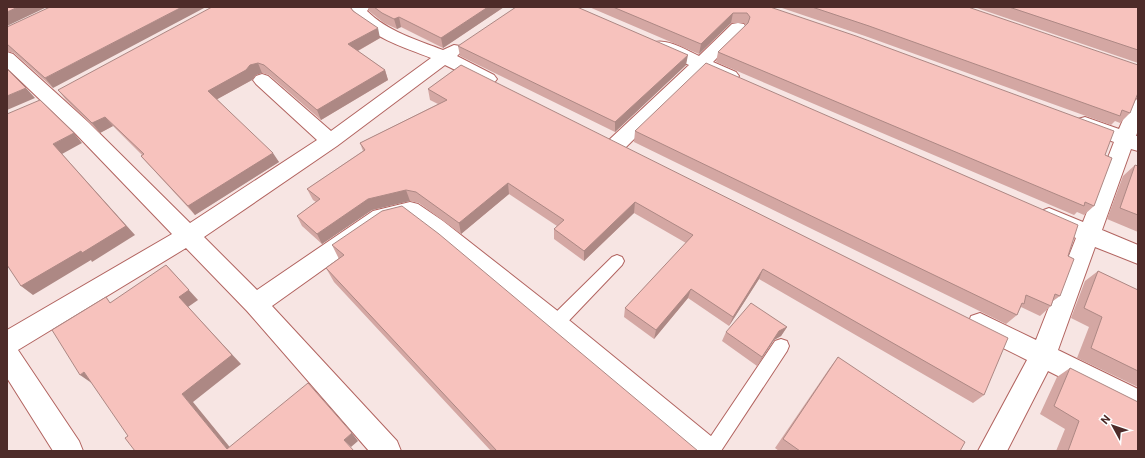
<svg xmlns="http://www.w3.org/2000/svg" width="1145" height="458" viewBox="0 0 1145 458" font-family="Roboto,sans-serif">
  <rect width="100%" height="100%" fill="#f7e5e3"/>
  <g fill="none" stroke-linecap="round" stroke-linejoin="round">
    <g stroke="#b26460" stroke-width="2">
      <path id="lane" d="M 617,255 L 622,257 L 624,261 L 622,265 L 561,329 L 555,331 L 549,329 L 547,324 L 549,319 L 612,257 Z
        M 781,339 L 787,341 L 789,346 L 787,351 L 721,451 L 702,451 L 705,445 L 775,341 Z"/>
    </g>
    <g stroke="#b26460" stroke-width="2">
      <path id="street" d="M 370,7 L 367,11 C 387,31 417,40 443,50 L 454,45 L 460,46 L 463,50 L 457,56 L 494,75 L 497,79 L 494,83 L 488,85 L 482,83 L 445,65 L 337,146 L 204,237 L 257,290 L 373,211 L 410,202 L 418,204 L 443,221 L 564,316 L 717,441 L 721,451 L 686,451 L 546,332 L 427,233 L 407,219 L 387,224 L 272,306 L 397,441 L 401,451 L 369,451 L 247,311 L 186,248 L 18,350 L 79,441 L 83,451 L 53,451 L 7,378 L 7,330 L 172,234 L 74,132 L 7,68 L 7,52 L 13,54 L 88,122 L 190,223 L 317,140 L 256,84 L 253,80 L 256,76 L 262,74 L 268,76 L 331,131 L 431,58 C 404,47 368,37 350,11 L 353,7 Z
        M 738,23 L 744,24 L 746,28 L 713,62 L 736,72 L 739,76 L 736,80 C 725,83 714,76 703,71 L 624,149 L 617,151 L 610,149 L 607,144 L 610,139 L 689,65 L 655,50 L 652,46 L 655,42 C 669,39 686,50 699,56 L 732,24 Z
        M 1138,99 L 1138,130 L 1136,136 L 1138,136 L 1138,151 L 1131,149 L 1102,230 L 1138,245 L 1138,264 L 1095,247 L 1058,350 L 1138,389 L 1138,416 L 1048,371 L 1007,451 L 978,451 L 1027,360 L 971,332 L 968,324 L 971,316 L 980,313 L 1036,340 L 1076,238 L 1041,223 L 1038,217 L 1041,211 L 1049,208 L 1083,222 L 1114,142 L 1078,129 L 1075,124 L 1078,119 L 1085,117 L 1119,129 L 1131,101 Z"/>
    </g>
    <use href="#lane" fill="#fff" fill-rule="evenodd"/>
    <use href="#street" fill="#fff" fill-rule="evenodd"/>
  </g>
  <path fill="#d4a7a3" d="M 368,7 L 504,7 L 443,48 L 401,27 L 397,29 L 384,23 L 369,11 Z
    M 589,7 L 770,7 L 1105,155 L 1094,206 L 1084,215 L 1077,212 L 1074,215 L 716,62 L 718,52 L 746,25 L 744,23 L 731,23 L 699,54 Z
    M 779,7 L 968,7 L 1136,99 L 1130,113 L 1120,123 L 1115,121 L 1111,125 L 865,36 Z
    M 974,7 L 1138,7 L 1138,63 Z
    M 351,8 L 380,38 L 358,51 L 385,70 L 388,80 L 321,120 L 269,75 L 262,73 L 256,75 L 252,80 L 217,99 L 279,162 L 195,215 L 149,165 L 141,156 L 142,155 L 113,126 L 100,133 L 66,100 L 58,90 Z
    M 7,27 L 53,88 L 14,53 L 7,51 Z
    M 458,46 L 686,65 L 615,132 L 460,56 Z
    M 461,65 L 984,395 L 973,403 L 759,279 L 729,326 L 688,298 L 654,339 L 624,317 L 625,308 L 686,243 L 634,213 L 584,261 L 554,239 L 554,229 L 557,226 L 509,194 L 461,234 L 419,203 L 410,201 L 372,210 L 322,244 L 302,226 L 297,216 L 316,202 L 313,200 L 307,189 L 363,151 L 360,143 L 438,104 L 430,100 L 428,89 Z
    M 635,131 L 1068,256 L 1060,296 L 1053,301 L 1051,306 L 1040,316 L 1021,307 L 1017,315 L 1006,324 L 634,142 Z
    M 1135,165 L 1138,166 L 1138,232 L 1107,219 L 1123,176 Z
    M 332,245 L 698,451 L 491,451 L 334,282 L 326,268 L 339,259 Z
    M 1098,271 L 1137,290 L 1138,288 L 1138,387 L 1077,358 L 1089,327 L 1071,318 L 1085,281 Z
    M 787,327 L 781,336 L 774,340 L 757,366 L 722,341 L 726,332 Z
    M 838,357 L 960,451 L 779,451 L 775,448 L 829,369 Z
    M 1070,368 L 1138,451 L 1056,451 L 1065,429 L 1040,414 L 1057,377 Z"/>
  <path fill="#ad8884" d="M 18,7 L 47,7 L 7,26 L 7,12 Z
    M 182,7 L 206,7 L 53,88 L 45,78 Z
    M 488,7 L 504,7 L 443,48 L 441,38 Z
    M 733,13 L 731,23 L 699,54 L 701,44 Z
    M 399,17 L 401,27 L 397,29 L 394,19 Z
    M 378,28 L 380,38 L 352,54 L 348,44 Z
    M 688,55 L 686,65 L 615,132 L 615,122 Z
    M 258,63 L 262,73 L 256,75 L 252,80 L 214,101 L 208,91 L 250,65 Z
    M 385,70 L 388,80 L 321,120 L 317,110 Z
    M 26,88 L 35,98 L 7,110 L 7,96 Z
    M 105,117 L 113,126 L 100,133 L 92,123 Z
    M 74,133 L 82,143 L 62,154 L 135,235 L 92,262 L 91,260 L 33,295 L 21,286 L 53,144 Z
    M 273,153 L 279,162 L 195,215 L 188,206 Z
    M 508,183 L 509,194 L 461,234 L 459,223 Z
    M 406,190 L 410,201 L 372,210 L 322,244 L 317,234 L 368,199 Z
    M 635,202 L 634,213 L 584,261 L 584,251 Z
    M 166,265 L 198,300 L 188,307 L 241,364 L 193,402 L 233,451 L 227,449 L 182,394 Z
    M 763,269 L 759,279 L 729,326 L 733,317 Z
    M 691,289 L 688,298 L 654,339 L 656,330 Z
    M 787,327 L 781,336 L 774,340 L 757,366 L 762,357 L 779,331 Z
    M 84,372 L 93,384 L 80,375 Z
    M 352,433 L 358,441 L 351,447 L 344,440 Z"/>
  <path fill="#f7c2bd" stroke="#ad8884" d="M 7,7 L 18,7 L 7,12 Z
    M 50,7 L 182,7 L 45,78 L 7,44 L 7,27 Z
    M 212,7 L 350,7 L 353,11 L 378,28 L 348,44 L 385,70 L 317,110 L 264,65 L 258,63 L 250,65 L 246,70 L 208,91 L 273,153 L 188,206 L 141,156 L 144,154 L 105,117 L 92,123 L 58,90 Z
    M 374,7 L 488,7 L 441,38 L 399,17 L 394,19 L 382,13 Z
    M 516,7 L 577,7 L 688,55 L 615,122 L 458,46 Z
    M 613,7 L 770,7 L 856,36 L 1114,131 L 1105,155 L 1112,158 L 1094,206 L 1085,202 L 1084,206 L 718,52 L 748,23 L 750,17 L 747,13 L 733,13 L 701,44 Z
    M 812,7 L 968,7 L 1138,65 L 1138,93 L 1130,113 L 1122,110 L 1120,116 L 869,26 Z
    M 1009,7 L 1138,7 L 1138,50 Z
    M 706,63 L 1078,225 L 1068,256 L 1074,259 L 1060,296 L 1055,294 L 1051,306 L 1026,295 L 1024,304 L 1022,303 L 1017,315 L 635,131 Z
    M 461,65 L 1008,338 L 984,395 L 763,269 L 733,317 L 691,289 L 656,330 L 625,308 L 693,235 L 635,202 L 584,251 L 554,229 L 564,220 L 508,183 L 459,223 L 416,192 L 406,190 L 368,199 L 317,234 L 297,216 L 320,199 L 307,189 L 365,150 L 360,143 L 447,100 L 428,89 Z
    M 7,69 L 26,88 L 7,96 Z
    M 40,100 L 74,133 L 53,144 L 126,226 L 82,253 L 81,251 L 21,286 L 7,265 L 7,114 Z
    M 1135,165 L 1138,166 L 1138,215 L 1120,208 Z
    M 402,206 L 439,234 L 698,451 L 497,451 L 326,268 L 344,255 L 332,245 L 382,211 Z
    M 166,265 L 189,290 L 179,297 L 232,355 L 182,394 L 227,449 L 308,383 L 352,433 L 344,440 L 354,451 L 135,451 L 125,438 L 128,436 L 84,372 L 80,375 L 52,330 L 106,297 L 110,303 Z
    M 1098,271 L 1138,290 L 1138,371 L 1091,348 L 1102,317 L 1084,308 Z
    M 751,303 L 787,327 L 779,331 L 762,357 L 726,332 Z
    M 838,357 L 965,442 L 960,451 L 800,451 L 783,439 Z
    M 1070,368 L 1138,402 L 1138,451 L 1068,451 L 1079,421 L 1054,406 Z"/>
  <rect width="1145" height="458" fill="none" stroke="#4d2b29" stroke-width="16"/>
  <g transform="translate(1113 426) rotate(310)" stroke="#ffffff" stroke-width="3" paint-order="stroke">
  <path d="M0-3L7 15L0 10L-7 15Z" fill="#4d2b29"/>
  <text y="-6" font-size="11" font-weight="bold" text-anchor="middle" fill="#4d2b29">N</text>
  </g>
</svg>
